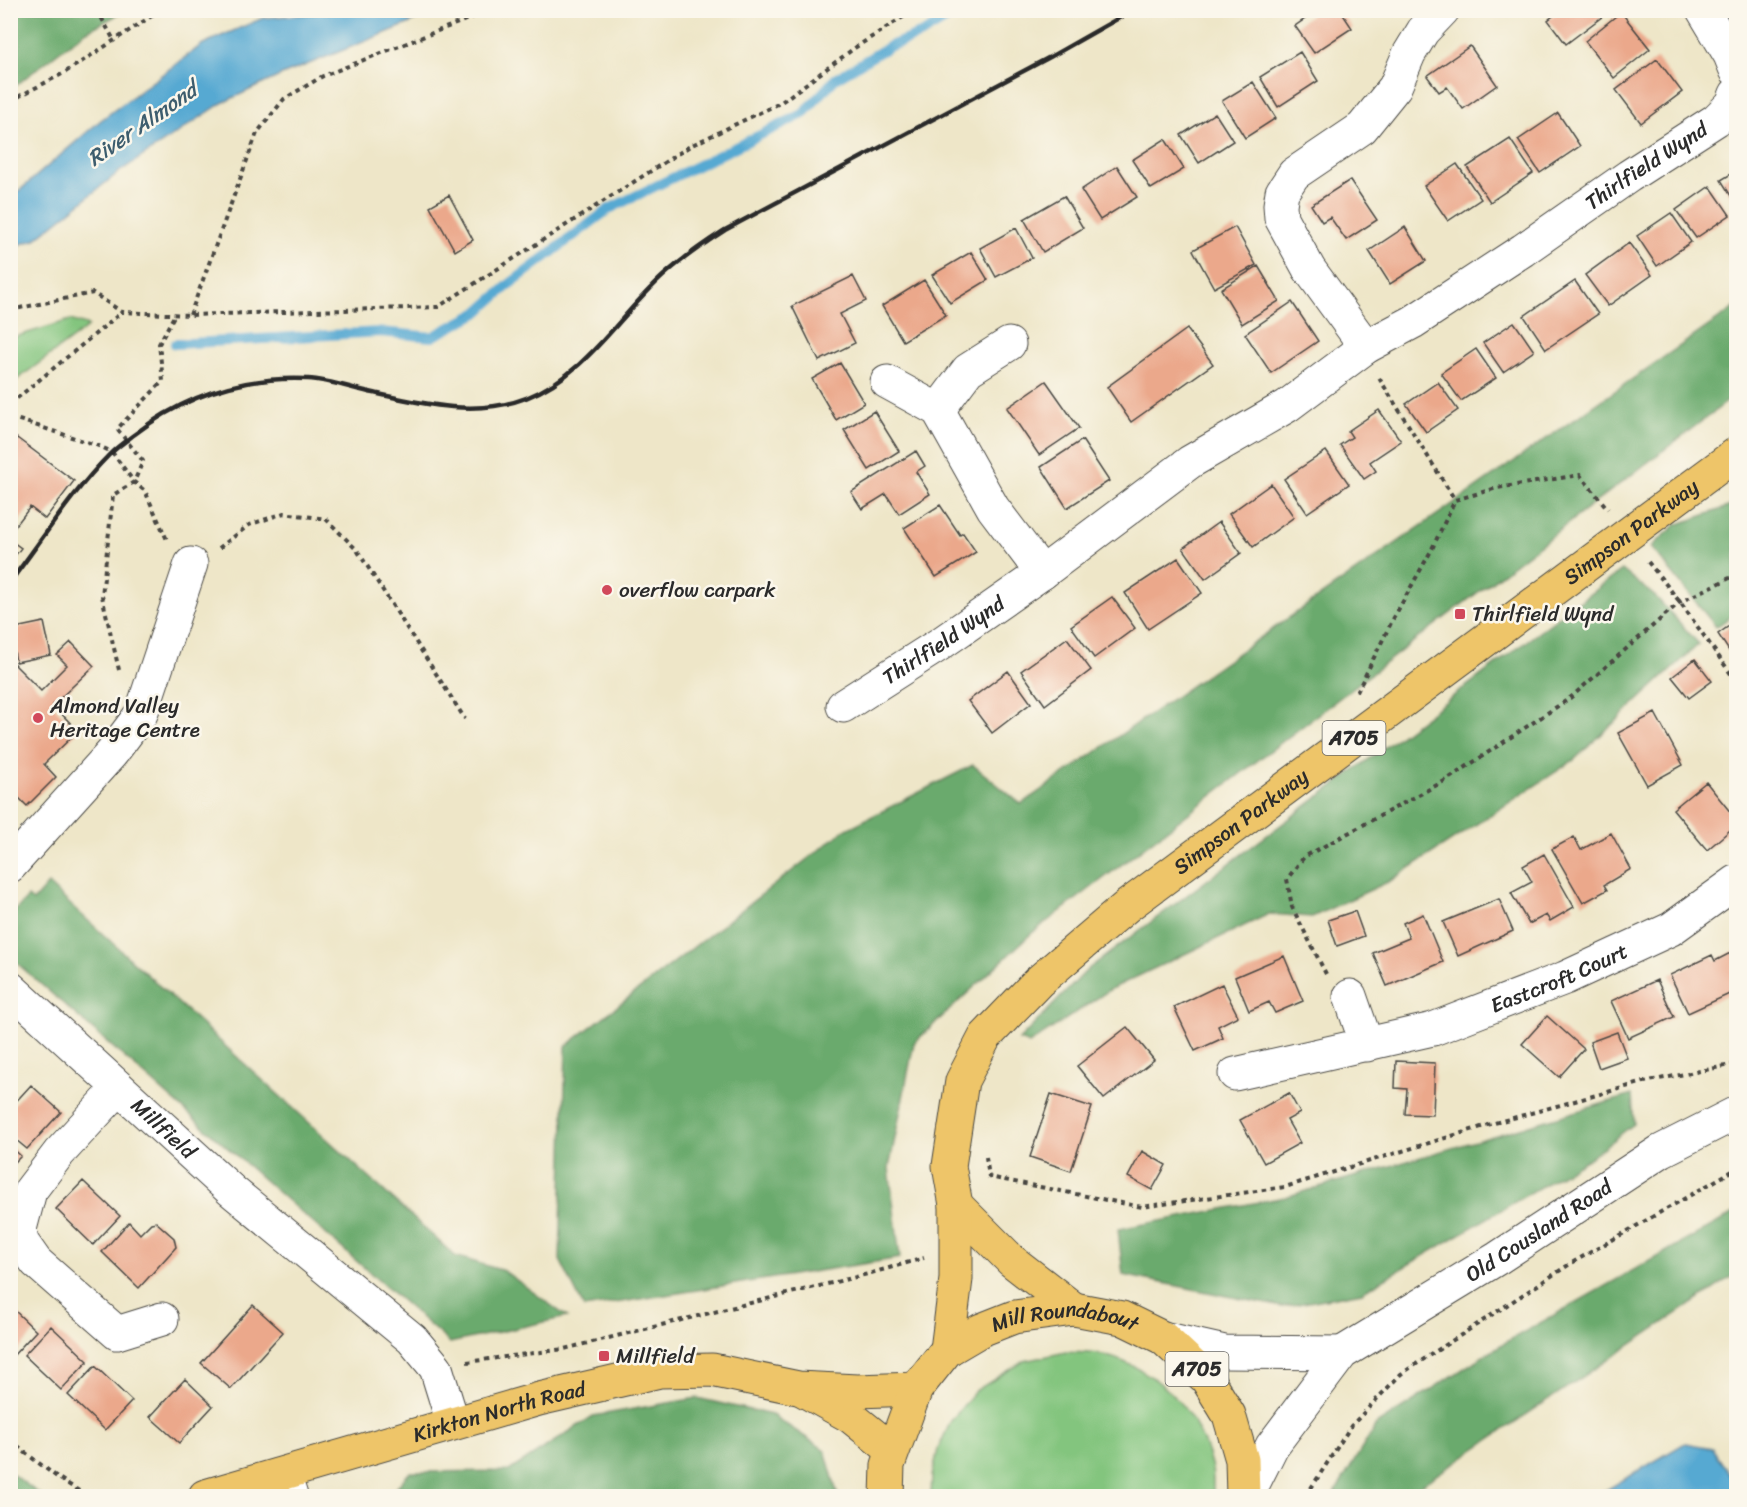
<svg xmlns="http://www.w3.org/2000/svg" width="1747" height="1507" viewBox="0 0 1747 1507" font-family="Sriracha,sans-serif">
  <rect width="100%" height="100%" fill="#fbf7ec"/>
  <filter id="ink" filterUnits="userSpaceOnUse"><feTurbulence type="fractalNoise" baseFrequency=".0167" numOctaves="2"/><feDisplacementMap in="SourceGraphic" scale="12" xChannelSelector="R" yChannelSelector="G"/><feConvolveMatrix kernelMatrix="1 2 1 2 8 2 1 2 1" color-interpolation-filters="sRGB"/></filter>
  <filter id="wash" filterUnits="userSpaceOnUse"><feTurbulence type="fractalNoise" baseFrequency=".008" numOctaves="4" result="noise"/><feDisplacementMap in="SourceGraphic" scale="24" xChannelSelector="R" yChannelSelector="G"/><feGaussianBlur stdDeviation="1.35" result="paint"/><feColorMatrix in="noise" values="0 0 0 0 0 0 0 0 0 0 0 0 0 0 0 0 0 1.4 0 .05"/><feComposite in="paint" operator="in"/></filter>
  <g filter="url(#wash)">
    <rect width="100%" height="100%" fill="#eee6c8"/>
    <path fill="#83c57e" stroke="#577854" stroke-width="1.5" d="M 70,320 L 89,326 L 11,384 L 11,338 Z
      M 1066,1352 C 1078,1353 1091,1352 1103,1355 C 1158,1369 1197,1410 1211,1464 C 1214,1474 1213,1486 1213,1496 L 931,1496 L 932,1476 L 938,1449 L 951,1421 L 975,1391 L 1024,1361 Z"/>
    <path fill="#6aaa6d" stroke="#4a6a4c" stroke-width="1.5" d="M 11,10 L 125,10 L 125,11 L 85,32 L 11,89 Z
      M 1736,307 L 1736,395 L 1032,933 L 914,1043 L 889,1168 L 900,1258 L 584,1308 L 560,1260 L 566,1046 L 845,830 L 973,765 L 1021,804 Z
      M 1736,504 L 1736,613 L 1716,627 L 1651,547 L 1676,525 Z
      M 1622,570 L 1656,597 L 1699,644 L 1574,760 L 1390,881 L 1312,917 L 1269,914 L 1111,989 L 1029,1044 L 1019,1040 L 1088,969 Z
      M 48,884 L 455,1256 L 504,1271 L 567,1317 L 450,1343 L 11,958 L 11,915 L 28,897 L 33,901 Z
      M 1632,1095 L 1634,1124 L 1588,1159 L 1362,1292 L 1282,1307 L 1123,1275 L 1118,1229 L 1285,1197 Z
      M 1736,1212 L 1736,1274 L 1405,1496 L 1333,1496 L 1376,1425 L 1494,1349 Z
      M 697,1398 L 772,1415 L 825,1450 L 838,1496 L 389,1496 L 410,1472 L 509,1471 L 593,1416 Z
      M 11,1473 L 42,1496 L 11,1496 Z"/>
    <path fill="#57a9d2" stroke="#416a7e" stroke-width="1.5" d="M 346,11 L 433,11 L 408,24 L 284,74 L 222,103 L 119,172 L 34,240 L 11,247 L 11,193 L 20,190 L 101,120 L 203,44 L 263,18 Z
      M 1685,1443 L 1712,1448 L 1736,1484 L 1736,1496 L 1596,1496 Z"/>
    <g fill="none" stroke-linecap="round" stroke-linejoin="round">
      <path stroke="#57a9d2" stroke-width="10" d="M 175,344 L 380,332 L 432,337 L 477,313 L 511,283 L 609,209 L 803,114 L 835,79 L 888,47 L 923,33 L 962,10"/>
    </g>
    <g id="blocks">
      <path fill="#eba88b" d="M 1318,10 L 1340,10 L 1352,28 L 1314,53 L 1295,26 Z
        M 1561,10 L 1611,10 L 1566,44 L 1548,20 Z
        M 1621,12 L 1650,49 L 1614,78 L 1585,41 Z
        M 1470,46 L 1497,85 L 1463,109 L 1447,87 L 1439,92 L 1427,76 Z
        M 1300,52 L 1318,81 L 1278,107 L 1260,77 Z
        M 1657,59 L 1682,92 L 1641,123 L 1616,90 Z
        M 1253,82 L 1276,118 L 1245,138 L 1222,101 Z
        M 1215,113 L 1233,141 L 1199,163 L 1181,135 Z
        M 1558,113 L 1580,146 L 1540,173 L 1518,140 Z
        M 1165,139 L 1184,169 L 1151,189 L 1132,160 Z
        M 1510,139 L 1533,173 L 1490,202 L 1467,167 Z
        M 1457,164 L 1481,199 L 1448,221 L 1424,186 Z
        M 1117,166 L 1137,197 L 1100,220 L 1081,190 Z
        M 1736,171 L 1736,204 L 1721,180 Z
        M 1350,180 L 1377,220 L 1346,240 L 1330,217 L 1322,222 L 1311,205 Z
        M 1710,186 L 1730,215 L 1696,238 L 1676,210 Z
        M 449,195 L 473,240 L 455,251 L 430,206 Z
        M 1064,196 L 1083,228 L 1043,252 L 1024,219 Z
        M 1671,213 L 1691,242 L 1657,266 L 1637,236 Z
        M 1235,227 L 1256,265 L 1214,288 L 1193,250 Z
        M 1405,227 L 1426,261 L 1390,284 L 1369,251 Z
        M 1016,228 L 1032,258 L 996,277 L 980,248 Z
        M 1629,243 L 1652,275 L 1608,306 L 1585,275 Z
        M 971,252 L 988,280 L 950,303 L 932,275 Z
        M 1258,266 L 1279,301 L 1242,324 L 1221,289 Z
        M 853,276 L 866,301 L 840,314 L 855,343 L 819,361 L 792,306 Z
        M 924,280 L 946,315 L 903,341 L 882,306 Z
        M 1575,281 L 1598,314 L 1546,349 L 1524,316 Z
        M 1292,302 L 1318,341 L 1271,373 L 1245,334 Z
        M 1514,322 L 1534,351 L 1503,372 L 1483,343 Z
        M 1187,329 L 1213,364 L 1131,422 L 1107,387 Z
        M 1476,349 L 1496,378 L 1461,401 L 1441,373 Z
        M 840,363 L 864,403 L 836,420 L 812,379 Z
        M 1046,381 L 1079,428 L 1039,455 L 1007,408 Z
        M 1438,382 L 1458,410 L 1426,432 L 1406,404 Z
        M 1379,410 L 1401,441 L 1370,462 L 1376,471 L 1364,479 L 1340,445 L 1352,437 L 1348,431 Z
        M 874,411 L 899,451 L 869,470 L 844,430 Z
        M 17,438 L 74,481 L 45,519 L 30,507 L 10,533 L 10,446 Z
        M 1082,440 L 1109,481 L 1067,508 L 1041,467 Z
        M 916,451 L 925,466 L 916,472 L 930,494 L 899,514 L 886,494 L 862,509 L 851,492 Z
        M 1326,451 L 1349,484 L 1307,513 L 1284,479 Z
        M 1271,484 L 1294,517 L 1253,547 L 1229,514 Z
        M 940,505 L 960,535 L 963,533 L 976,552 L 936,577 L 904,528 Z
        M 1219,522 L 1241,553 L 1205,579 L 1183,548 Z
        M 10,540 L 21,548 L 10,562 Z
        M 1178,558 L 1202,593 L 1148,629 L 1125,593 Z
        M 1112,597 L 1135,628 L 1094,658 L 1071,626 Z
        M 1736,621 L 1736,655 L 1733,657 L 1718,634 Z
        M 44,622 L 51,655 L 16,662 L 10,629 Z
        M 1067,638 L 1091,670 L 1045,705 L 1021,671 Z
        M 71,642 L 94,666 L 53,705 L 78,731 L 44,764 L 56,777 L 27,806 L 14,793 L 10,796 L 10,660 L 41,691 L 67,665 L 57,655 Z
        M 1695,659 L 1712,681 L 1689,698 L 1672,677 Z
        M 1008,671 L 1031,703 L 992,733 L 968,701 Z
        M 1655,713 L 1683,765 L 1647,785 L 1618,733 Z
        M 1706,782 L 1736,819 L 1736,825 L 1707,850 L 1673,809 Z
        M 1611,833 L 1631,869 L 1604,885 L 1607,890 L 1583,903 L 1552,849 L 1574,837 L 1581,850 Z
        M 1544,854 L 1574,907 L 1550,921 L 1546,915 L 1529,924 L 1511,893 L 1532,882 L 1523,866 Z
        M 1499,899 L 1513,931 L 1458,956 L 1443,922 Z
        M 1355,911 L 1364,936 L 1337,946 L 1328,920 Z
        M 1423,914 L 1443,962 L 1387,986 L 1373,953 L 1409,938 L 1403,923 Z
        M 1736,950 L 1736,991 L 1688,1013 L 1670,975 L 1712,955 L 1715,961 Z
        M 1284,956 L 1303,1001 L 1275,1013 L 1269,1002 L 1249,1011 L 1235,977 Z
        M 1657,980 L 1674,1017 L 1628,1038 L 1611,1001 Z
        M 1222,984 L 1238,1016 L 1218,1026 L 1223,1038 L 1195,1051 L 1174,1007 Z
        M 1547,1016 L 1584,1049 L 1559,1077 L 1522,1044 Z
        M 1127,1027 L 1154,1060 L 1104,1099 L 1077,1066 Z
        M 1617,1032 L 1627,1058 L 1599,1068 L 1590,1042 Z
        M 1396,1061 L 1435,1063 L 1433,1115 L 1405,1114 L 1407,1089 L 1395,1088 Z
        M 31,1085 L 61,1112 L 27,1149 L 10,1135 L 10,1108 Z
        M 1289,1093 L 1300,1113 L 1287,1120 L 1300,1143 L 1264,1163 L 1240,1120 Z
        M 1051,1094 L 1092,1107 L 1071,1171 L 1030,1157 Z
        M 10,1146 L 21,1156 L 10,1167 Z
        M 1142,1151 L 1166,1165 L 1152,1190 L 1128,1177 Z
        M 83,1181 L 120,1216 L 93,1245 L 56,1209 Z
        M 129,1222 L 140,1234 L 151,1223 L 156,1222 L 174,1238 L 176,1247 L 139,1288 L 102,1252 Z
        M 253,1305 L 283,1332 L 231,1389 L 201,1363 Z
        M 10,1306 L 36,1331 L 10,1359 Z
        M 51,1326 L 88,1361 L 61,1390 L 24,1355 Z
        M 95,1366 L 132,1401 L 105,1430 L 68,1395 Z
        M 185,1379 L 213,1406 L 179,1443 L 150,1417 Z"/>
    </g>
  </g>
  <g filter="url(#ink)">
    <use href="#blocks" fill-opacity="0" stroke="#484743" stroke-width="1.5"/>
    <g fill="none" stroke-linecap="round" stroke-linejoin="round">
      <g stroke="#484743" stroke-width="35">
        <g id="minor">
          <path d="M 1703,10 L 1730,55 L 1736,70"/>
          <path d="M 1366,347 L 1309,269 L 1281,218 L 1280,205 L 1282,192 L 1294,174 L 1362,128 L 1395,87 L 1409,54 L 1423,31 L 1443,10"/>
          <path d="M 887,382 L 938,410 L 993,508 L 1042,573"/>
          <path d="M 938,410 L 968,370 L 1009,344"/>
          <path id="s1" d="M 843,706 L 940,644 L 1042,573 L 1190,462 L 1287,406 L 1366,347 L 1413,322 L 1523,250 L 1629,176 L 1716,120 L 1732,104 L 1736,94"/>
          <path d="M 10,866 L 112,753 L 141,714 L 191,564"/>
          <path id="s2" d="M 10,988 L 232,1191 L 412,1339 L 436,1368 L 453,1423"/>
          <path d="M 1350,996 L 1367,1045"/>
          <path id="s3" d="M 1235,1074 L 1433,1029 L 1565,978 L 1671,929 L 1736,882"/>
          <path d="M 118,1089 L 59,1153 L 30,1191 L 20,1229 L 22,1242 L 36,1262 L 117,1333 L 162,1319"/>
          <path d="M 1163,1338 L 1225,1352 L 1342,1353"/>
          <path d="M 284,1474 L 291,1496"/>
          <path id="s4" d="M 1247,1496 L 1272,1446 L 1342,1353 L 1498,1258 L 1661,1151 L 1736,1113"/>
        </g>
      </g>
      <g stroke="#484743" stroke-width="35">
        <g id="major">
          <path d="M 956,1205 L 1012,1261 L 1074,1309"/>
          <path id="s5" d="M 947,1350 L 956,1279 L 956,1205 L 949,1166 L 962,1081 L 985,1037 L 1038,982 L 1127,906 L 1736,454"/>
          <path d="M 805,1391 L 850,1416 L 892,1450"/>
          <path id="s6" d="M 205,1496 L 539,1399 L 660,1371 L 712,1370 L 798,1388 L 857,1391 L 916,1389"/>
          <path id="s7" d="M 887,1496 L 888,1465 L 916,1389 L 947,1350 L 981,1330 L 1014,1317 L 1074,1309 L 1122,1318 L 1163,1338 L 1207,1379 L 1229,1415 L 1242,1460 L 1243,1496"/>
        </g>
      </g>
      <path stroke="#484743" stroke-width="4" stroke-dasharray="4.5 4.5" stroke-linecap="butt" d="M 97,10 L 114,40
        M 10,101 L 64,73 L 161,10
        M 10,310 L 93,293 L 122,312 L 190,315 L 438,307 L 690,146 L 780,103 L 856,47 L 914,10
        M 190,315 L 257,133 L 284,99 L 323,76 L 491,10
        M 1379,378 L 1455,500
        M 10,404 L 122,312
        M 10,417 L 99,446 L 112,452 L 134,482 L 145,491 L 168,542
        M 219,548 L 249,525 L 284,513 L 326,519 L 357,550 L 465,719
        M 1648,562 L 1680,602 L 1736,681
        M 119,670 L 102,596 L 113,495 L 134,482 L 143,461 L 117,429 L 163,381 L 159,344 L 175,314
        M 1357,692 L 1392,621 L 1431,551 L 1455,500 L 1497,488 L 1580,475 L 1608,509
        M 1326,974 L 1292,907 L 1287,879 L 1304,857 L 1448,779 L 1570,698 L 1680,602 L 1736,575
        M 986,1157 L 989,1177 L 1142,1207 L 1285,1187 L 1491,1124 L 1644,1082 L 1736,1064
        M 467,1362 L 564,1349 L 868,1274 L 924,1258
        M 10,1441 L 57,1477 L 87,1496
        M 1306,1496 L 1351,1426 L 1401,1374 L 1570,1264 L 1736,1169"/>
      <use href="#minor" stroke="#fff" stroke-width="33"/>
      <use href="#major" stroke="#eec569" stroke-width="33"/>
      <path stroke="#2b2b2b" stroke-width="4.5" d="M 10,582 C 42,540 73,491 110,454 C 118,446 127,440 135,434 C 186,395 244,376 308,379 C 330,380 353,389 374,393 C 423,404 478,417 526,398 C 588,373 616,319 663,276 C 682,259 703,244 725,230 L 1050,57 L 1133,10"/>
    </g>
  </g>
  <g fill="#d1495b" stroke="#fbf7ec" stroke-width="2">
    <circle cx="607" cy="590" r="6"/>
    <rect x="1454" y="608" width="12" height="12" rx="3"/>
    <circle cx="38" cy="718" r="6"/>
    <rect x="598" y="1350" width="12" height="12" rx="3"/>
  </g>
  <g text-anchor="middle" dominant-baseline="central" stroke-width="5" stroke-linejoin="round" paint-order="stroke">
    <g fill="#fbf7ec" stroke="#696865" stroke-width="1.5">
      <rect x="1322.5" y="721" width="63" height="34" rx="4.5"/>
      <rect x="1165.5" y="1352" width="63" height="34" rx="4.5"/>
    </g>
    <g font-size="20" font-weight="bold" fill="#2b2b2b">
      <text x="1354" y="738">A705</text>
      <text x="1197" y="1369">A705</text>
    </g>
    <g font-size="21" fill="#2b2b2b" stroke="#fbf7ec">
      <text stroke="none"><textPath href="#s1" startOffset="969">Thirlfield Wynd</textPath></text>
      <text stroke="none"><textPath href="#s5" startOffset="1142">Simpson Parkway</textPath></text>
      <text stroke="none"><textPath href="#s1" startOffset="120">Thirlfield Wynd</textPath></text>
      <text stroke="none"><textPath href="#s5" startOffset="656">Simpson Parkway</textPath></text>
      <text stroke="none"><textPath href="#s3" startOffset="339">Eastcroft Court</textPath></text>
      <text stroke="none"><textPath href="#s2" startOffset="208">Millfield</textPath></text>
      <text stroke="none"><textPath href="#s4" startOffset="404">Old Cousland Road</textPath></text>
      <text stroke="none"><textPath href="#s7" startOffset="288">Mill Roundabout</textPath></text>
      <text stroke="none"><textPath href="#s6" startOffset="306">Kirkton North Road</textPath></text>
    </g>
    <g font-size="21" fill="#2b2b2b" stroke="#fbf7ec" text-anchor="start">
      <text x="619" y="590">overflow carpark</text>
      <text x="1472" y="614">Thirlfield Wynd</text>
      <text x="50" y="706">Almond Valley<tspan x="50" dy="24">Heritage Centre</tspan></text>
      <text x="616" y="1356">Millfield</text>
    </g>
    <g font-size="22" font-style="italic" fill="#3d5d6e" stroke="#fbf7ec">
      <text transform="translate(142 124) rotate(-35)">River Almond</text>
    </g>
  </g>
  <rect width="1747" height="1507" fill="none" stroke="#fbf7ec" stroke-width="36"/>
</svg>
